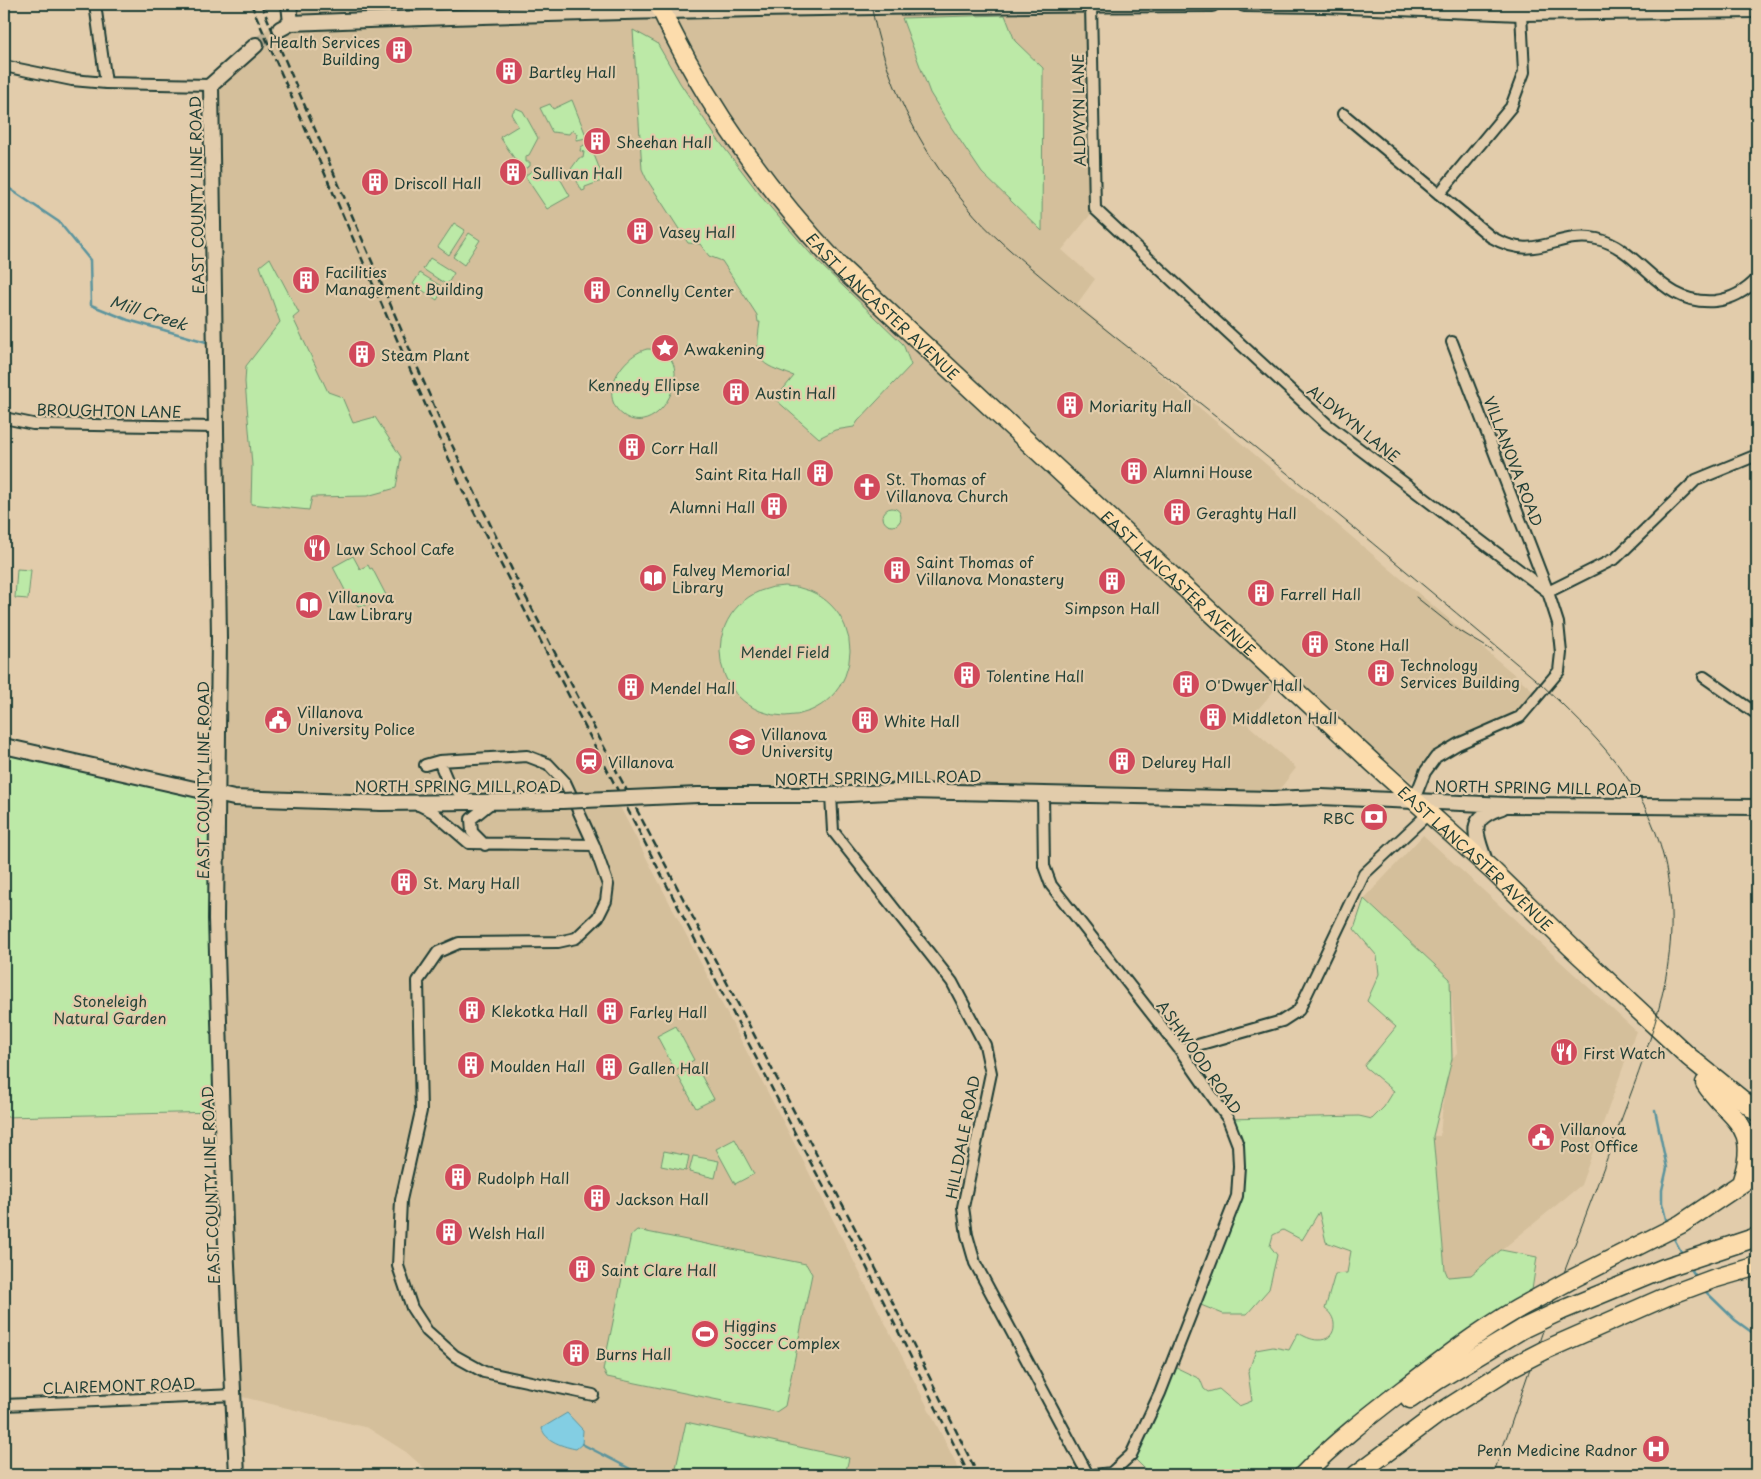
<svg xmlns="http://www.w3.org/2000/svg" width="1761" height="1479" viewBox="0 0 1761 1479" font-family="'Playpen Sans',sans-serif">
  <rect width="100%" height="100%" fill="#e2ccab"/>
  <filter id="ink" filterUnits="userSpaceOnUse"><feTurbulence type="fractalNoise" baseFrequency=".02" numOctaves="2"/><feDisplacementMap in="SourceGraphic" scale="10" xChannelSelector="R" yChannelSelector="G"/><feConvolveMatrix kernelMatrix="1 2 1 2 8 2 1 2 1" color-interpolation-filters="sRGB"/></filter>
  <g filter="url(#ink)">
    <path fill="#d4bf9b" d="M 280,4 L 1212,4 L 1091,4 L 1095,209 L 1062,250 L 1095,279 L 1077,304 L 1536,693 L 1511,717 L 1441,748 L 1411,781 L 1284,679 L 1246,723 L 1296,768 L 1272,799 L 1097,796 L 741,798 L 620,807 L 792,1139 L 962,1475 L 432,1475 L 406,1452 L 368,1428 L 235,1395 L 216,919 L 211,85 L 281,16 Z
      M 1423,835 L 1636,1031 L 1581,1185 L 1471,1275 L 1448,1278 L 1445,1270 L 1433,1136 L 1440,1136 L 1445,1082 L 1452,1059 L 1457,1053 L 1450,979 L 1364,899 Z"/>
    <path fill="#bce9a7" stroke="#6e936e" d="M 1005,15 L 1015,41 L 1043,68 L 1042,231 L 982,173 L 951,127 L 930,93 L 902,18 Z
      M 633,30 L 657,43 L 680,83 L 716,137 L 764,200 L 816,260 L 903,344 L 911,365 L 858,421 L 854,427 L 835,430 L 819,438 L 775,399 L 794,376 C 758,363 754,363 760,322 L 758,322 L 757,315 L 722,261 L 709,256 L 700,244 L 688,243 L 646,178 L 642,169 Z
      M 572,100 L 587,138 L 576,140 L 577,134 L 572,130 L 569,134 L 552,132 L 540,108 L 550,104 L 553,109 Z
      M 516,108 L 523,111 L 538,138 L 529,155 L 526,156 L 526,162 L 530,162 L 530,166 L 522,170 L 500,137 L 518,126 L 511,114 Z
      M 589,142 L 604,180 L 585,187 L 585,190 L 582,191 L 571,169 L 579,158 L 583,158 L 584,152 L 580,151 L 581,147 Z
      M 534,169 L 537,173 L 535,176 L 541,179 L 543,176 L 558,175 L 570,196 L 547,209 L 525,176 Z
      M 454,223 L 465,230 L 449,255 L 438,247 Z
      M 469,233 L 480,240 L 464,265 L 453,257 Z
      M 270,258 L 299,313 L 293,318 L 328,392 L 342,397 L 353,423 L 375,417 L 401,457 L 396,488 L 367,496 L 312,497 L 309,510 L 251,504 L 252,465 L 245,382 L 246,366 L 280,322 L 260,266 Z
      M 430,258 L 454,273 L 447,285 L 423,269 Z
      M 420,273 L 444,288 L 437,300 L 413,284 Z
      M 647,349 C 704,348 663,444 623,415 C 596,395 623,355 647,349 Z
      M883 517a9 9 0 1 1 18 0a9 9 0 1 1-18 0Z
      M 353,556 L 360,569 L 368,565 L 370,569 L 372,568 L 386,595 L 362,607 L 361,605 L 358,606 L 350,592 L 347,594 L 333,567 Z
      M 17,569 L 31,570 L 28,599 L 15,598 Z
      M720 651a65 65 0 1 1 130 0a65 65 0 1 1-130 0Z
      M 4,753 L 210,801 L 218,1112 L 4,1117 Z
      M 1364,899 L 1450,979 L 1452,1059 L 1433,1136 L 1445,1270 L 1448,1277 L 1471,1275 L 1501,1250 L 1537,1257 L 1532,1290 L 1291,1475 L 1151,1475 L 1131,1455 L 1171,1365 L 1200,1379 L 1204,1389 L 1208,1392 L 1219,1389 L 1239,1406 L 1252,1401 L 1248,1373 L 1256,1350 L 1273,1347 L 1289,1350 L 1298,1333 C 1304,1336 1311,1340 1318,1340 C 1337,1341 1339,1318 1325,1309 L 1335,1274 L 1347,1273 L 1351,1251 L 1326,1242 L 1319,1212 L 1302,1240 L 1283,1230 L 1273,1235 L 1270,1246 L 1277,1255 L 1269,1289 L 1247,1314 L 1223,1314 L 1196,1303 L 1237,1196 L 1239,1166 L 1228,1119 L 1359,1116 L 1372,1119 L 1384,1107 L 1394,1091 L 1364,1066 L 1396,1027 L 1367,1001 L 1379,974 L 1377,956 L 1354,929 Z
      M 676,1026 L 694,1060 L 675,1070 L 657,1036 Z
      M 696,1066 L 714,1099 L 696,1108 L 678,1076 Z
      M 735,1139 L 754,1174 L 735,1184 L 716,1149 Z
      M 664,1151 L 689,1156 L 686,1171 L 661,1166 Z
      M 693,1156 L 719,1161 L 715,1178 L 689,1172 Z
      M 637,1230 L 806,1264 L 812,1274 L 785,1406 L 776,1412 L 607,1377 L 603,1370 L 631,1235 Z
      M 686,1422 L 849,1458 L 845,1475 L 709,1475 L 676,1468 Z"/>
    <path fill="#83cee3" stroke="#5b949d" d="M 567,1413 L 583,1430 L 582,1444 L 576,1449 C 565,1447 544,1441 542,1428 Z"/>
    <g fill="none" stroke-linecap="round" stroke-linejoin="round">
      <path stroke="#5b949d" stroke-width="2.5" d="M 4,185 L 59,222 L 90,260 L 91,305 L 128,320 L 210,343
        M 1655,1110 L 1667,1168 L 1662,1190 L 1662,1203 L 1667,1223
        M 1672,1235 L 1683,1255
        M 1689,1266 L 1697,1278
        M 1703,1289 L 1735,1320 L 1757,1336
        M 582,1444 L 642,1475"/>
      <path stroke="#bbaf93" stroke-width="14" stroke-dasharray="14 7" stroke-linecap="butt" d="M 256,45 L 280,29"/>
      <g stroke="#1f3d34" stroke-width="14">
        <path id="street" d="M 95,4 L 106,83
          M 1091,4 L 1095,209 L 1328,425 L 1548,592
          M 4,66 L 72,80 L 106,83 L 211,85
          M 1343,114 L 1491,237 C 1538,264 1556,230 1597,239 C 1642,249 1659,306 1715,301 C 1732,299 1746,291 1757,279
          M 1439,194 L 1511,107 L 1524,72 L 1521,13
          M 4,418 L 33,424 L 215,427
          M 1548,592 L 1616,558 L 1696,480 L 1757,455
          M 1704,677 L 1757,714
          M 439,761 L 447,780 L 468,802
          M 425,765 L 439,761 L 527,756 L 548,764 L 565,782 L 594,845 L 608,885 L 606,901 L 598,917 L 576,938 L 558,942 L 459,943 L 438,952 L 418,981 L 421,1111 L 401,1200 L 398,1266 L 412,1308 L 427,1331 L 455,1356 L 484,1372 L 593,1395
          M 1043,793 L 1044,866 L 1051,885 L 1180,1050 L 1228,1119 L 1238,1145 L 1239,1166 L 1237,1196 L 1160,1393 L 1131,1455 L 1111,1473 L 1094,1475
          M 831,795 L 833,831 L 952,982 L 985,1045 L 991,1073 L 963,1207 L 967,1235 L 975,1263 L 1088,1475
          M 1414,800 L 1425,772 L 1436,757 L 1458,744 L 1520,717 L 1559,671 L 1561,653 L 1558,623 L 1548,592 L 1452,342
          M 417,804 L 433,812 L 469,843 L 594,845
          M 485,845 L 472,832 L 471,819 L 492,802
          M 1180,1050 L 1282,1021 L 1299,1010 L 1364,874 L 1429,813
          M 4,1405 L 235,1395"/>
      </g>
      <g stroke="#1f3d34" stroke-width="18">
        <path id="secondary" d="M 289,4 L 291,23
          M 1244,4 L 1324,5 L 1521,13 L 1757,10
          M 280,29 L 291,23 C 598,10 905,5 1212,4
          M 4,746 L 234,798 L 381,803 L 562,801
          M 698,795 L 831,795 L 907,791 L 1272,799 L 1321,797 L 1508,805 L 1757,807
          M 1486,864 C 1476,834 1465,819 1502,807
          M 237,1475 L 225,1223 L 216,919 L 219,638 L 211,85 L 256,45"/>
      </g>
      <g stroke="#1f3d34" stroke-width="21">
        <g id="highway">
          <path id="s1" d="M 659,4 C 667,24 678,43 688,62 C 729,137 780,203 838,265 L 1373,763 L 1493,871 L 1571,947 L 1689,1057 L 1757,1112"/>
          <path d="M 1705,1083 C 1729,1120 1761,1123 1742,1180"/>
          <path d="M 1572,1279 L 1681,1224 L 1757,1173"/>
          <path d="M 1560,1311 L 1664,1268 L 1757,1237"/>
          <path d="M 1545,1350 L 1670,1295 L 1713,1279 L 1757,1266"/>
          <path d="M 1410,1399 L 1436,1381 L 1524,1328"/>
          <path d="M 1303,1475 C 1334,1443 1369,1416 1404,1389 C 1446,1357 1486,1325 1532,1301"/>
          <path d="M 1356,1475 L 1435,1416 L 1512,1367"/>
        </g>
      </g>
      <use href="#street" stroke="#e2ccab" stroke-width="10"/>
      <use href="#secondary" stroke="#e2ccab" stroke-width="14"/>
      <use href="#highway" stroke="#fcdcac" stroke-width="18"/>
      <path stroke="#1f3d34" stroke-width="1" d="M 871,4 C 884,78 918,147 966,205 C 988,233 1017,256 1044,279 C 1095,322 1148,363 1201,404 C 1316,495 1429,590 1541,684 C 1595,735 1646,784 1664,859 C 1686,951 1653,1035 1621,1120 C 1603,1170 1584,1220 1565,1270 C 1539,1338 1518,1407 1493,1475
        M 1416,597 L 1455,628 L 1493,651"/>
      <path stroke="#1f3d34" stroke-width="2.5" stroke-dasharray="8 4" stroke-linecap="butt" d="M 251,4 L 462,489 L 797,1137 L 864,1262 L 969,1475
        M 261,4 L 441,422 L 516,578 L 871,1259 L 978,1475"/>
      <g stroke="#1f3d34" stroke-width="18" stroke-linecap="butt">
        <path id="secondary-bridge" d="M 562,801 L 698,795"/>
      </g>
      <g stroke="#1f3d34" stroke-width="21" stroke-linecap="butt">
        <path id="highway-bridge" d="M 1532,1301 L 1572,1279
          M 1524,1328 L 1560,1311
          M 1512,1367 L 1545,1350"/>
      </g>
      <use href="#secondary-bridge" stroke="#e2ccab" stroke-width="14"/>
      <use href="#highway-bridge" stroke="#fcdcac" stroke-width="18"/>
    </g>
  </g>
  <defs>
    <g id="building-disc" transform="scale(1.4375)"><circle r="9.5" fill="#d1495b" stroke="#e2ccab"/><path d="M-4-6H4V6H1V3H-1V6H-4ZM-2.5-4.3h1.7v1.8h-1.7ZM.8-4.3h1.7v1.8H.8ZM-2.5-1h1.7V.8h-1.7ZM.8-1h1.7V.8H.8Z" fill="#fff"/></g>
    <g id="sight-disc" transform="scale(1.4375)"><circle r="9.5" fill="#d1495b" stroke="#e2ccab"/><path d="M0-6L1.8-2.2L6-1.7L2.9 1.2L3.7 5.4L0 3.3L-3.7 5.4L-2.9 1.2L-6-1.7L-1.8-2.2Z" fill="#fff"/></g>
    <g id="church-disc" transform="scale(1.4375)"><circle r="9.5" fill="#d1495b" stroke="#e2ccab"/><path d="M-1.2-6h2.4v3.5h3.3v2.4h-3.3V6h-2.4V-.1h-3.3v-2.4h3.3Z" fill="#fff"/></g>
    <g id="restaurant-disc" transform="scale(1.4375)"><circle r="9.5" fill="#d1495b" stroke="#e2ccab"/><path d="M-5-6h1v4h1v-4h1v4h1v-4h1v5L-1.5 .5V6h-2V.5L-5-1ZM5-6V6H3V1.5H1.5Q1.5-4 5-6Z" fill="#fff"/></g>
    <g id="library-disc" transform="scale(1.4375)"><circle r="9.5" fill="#d1495b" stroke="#e2ccab"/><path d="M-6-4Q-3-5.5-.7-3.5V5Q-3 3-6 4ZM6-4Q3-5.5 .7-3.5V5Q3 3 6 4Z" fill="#fff"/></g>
    <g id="civic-disc" transform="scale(1.4375)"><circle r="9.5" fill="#d1495b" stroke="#e2ccab"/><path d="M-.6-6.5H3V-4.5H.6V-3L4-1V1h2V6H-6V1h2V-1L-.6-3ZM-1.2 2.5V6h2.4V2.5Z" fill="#fff"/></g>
    <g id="university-disc" transform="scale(1.4375)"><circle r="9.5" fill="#d1495b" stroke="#e2ccab"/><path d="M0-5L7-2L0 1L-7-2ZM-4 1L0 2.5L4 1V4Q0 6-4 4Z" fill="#fff"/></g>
    <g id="station-disc" transform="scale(1.4375)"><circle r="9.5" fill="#d1495b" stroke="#e2ccab"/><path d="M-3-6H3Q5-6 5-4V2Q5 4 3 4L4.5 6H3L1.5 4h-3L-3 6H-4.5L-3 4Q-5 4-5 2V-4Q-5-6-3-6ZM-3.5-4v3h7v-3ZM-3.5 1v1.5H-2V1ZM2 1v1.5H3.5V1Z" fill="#fff"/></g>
    <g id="bank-disc" transform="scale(1.4375)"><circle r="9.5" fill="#d1495b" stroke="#e2ccab"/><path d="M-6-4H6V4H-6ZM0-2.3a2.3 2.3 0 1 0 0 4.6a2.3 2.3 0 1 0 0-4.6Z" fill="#fff"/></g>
    <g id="stadium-disc" transform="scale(1.4375)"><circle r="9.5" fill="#d1495b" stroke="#e2ccab"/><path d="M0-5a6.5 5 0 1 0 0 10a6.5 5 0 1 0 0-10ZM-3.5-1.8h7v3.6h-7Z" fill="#fff"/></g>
    <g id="hospital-disc" transform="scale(1.4375)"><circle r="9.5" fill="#d1495b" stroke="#e2ccab"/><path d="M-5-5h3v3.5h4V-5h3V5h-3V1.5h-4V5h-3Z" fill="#fff"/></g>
  </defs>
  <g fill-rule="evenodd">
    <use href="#building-disc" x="399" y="50"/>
    <use href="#building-disc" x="509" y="71"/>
    <use href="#building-disc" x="597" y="141"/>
    <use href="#building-disc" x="513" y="172"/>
    <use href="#building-disc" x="375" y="182"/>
    <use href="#building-disc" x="640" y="231"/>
    <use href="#building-disc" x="306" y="280"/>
    <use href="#building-disc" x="597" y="290"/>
    <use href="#sight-disc" x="665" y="348"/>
    <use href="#building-disc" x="362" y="354"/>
    <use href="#building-disc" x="736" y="392"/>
    <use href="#building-disc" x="1070" y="405"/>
    <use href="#building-disc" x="632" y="447"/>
    <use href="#building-disc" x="1134" y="471"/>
    <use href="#building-disc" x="820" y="473"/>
    <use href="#church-disc" x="867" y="487"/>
    <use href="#building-disc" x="774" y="506"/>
    <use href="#building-disc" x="1177" y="512"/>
    <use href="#restaurant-disc" x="317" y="548"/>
    <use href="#building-disc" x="897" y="570"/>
    <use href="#library-disc" x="653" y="578"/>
    <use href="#building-disc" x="1112" y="581"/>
    <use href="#building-disc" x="1261" y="593"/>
    <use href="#library-disc" x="309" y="605"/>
    <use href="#building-disc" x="1315" y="644"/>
    <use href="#building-disc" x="1381" y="673"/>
    <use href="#building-disc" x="967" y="675"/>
    <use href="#building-disc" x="1186" y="684"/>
    <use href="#building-disc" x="631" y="687"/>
    <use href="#building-disc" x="1213" y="717"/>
    <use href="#civic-disc" x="278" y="720"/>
    <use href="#building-disc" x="865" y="720"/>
    <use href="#university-disc" x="742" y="742"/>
    <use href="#station-disc" x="589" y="761"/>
    <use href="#building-disc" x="1122" y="761"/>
    <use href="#bank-disc" x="1374" y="817"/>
    <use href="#building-disc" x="404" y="882"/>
    <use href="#building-disc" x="472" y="1010"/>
    <use href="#building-disc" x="610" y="1011"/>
    <use href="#restaurant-disc" x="1564" y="1052"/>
    <use href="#building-disc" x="471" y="1065"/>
    <use href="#building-disc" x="609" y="1067"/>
    <use href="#civic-disc" x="1541" y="1137"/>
    <use href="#building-disc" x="458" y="1177"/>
    <use href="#building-disc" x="597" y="1198"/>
    <use href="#building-disc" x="449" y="1232"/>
    <use href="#building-disc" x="582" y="1269"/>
    <use href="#stadium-disc" x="705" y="1334"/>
    <use href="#building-disc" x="576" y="1353"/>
    <use href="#hospital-disc" x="1656" y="1449"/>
  </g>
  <g text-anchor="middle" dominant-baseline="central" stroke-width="4.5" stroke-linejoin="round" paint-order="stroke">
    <g font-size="15" fill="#1f3d34" stroke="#e2ccab" text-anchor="start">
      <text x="380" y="41" text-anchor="end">Health Services<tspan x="380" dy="17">Building</tspan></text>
      <text x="528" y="71">Bartley Hall</text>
      <text x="616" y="141">Sheehan Hall</text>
      <text x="532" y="172">Sullivan Hall</text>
      <text x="394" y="182">Driscoll Hall</text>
      <text x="659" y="231">Vasey Hall</text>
      <text x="325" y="271">Facilities<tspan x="325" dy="17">Management Building</tspan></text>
      <text x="616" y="290">Connelly Center</text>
      <text x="684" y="348">Awakening</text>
      <text x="381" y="354">Steam Plant</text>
      <text x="755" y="392">Austin Hall</text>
      <text x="1089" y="405">Moriarity Hall</text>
      <text x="651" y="447">Corr Hall</text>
      <text x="1153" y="471">Alumni House</text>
      <text x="801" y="473" text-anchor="end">Saint Rita Hall</text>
      <text x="886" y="478">St. Thomas of<tspan x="886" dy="17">Villanova Church</tspan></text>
      <text x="755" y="506" text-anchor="end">Alumni Hall</text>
      <text x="1196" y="512">Geraghty Hall</text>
      <text x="336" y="548">Law School Cafe</text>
      <text x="916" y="561">Saint Thomas of<tspan x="916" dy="17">Villanova Monastery</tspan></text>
      <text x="672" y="569">Falvey Memorial<tspan x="672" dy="17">Library</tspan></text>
      <text x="1280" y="593">Farrell Hall</text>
      <text x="328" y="596">Villanova<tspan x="328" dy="17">Law Library</tspan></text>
      <text x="1112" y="607" text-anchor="middle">Simpson Hall</text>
      <text x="1334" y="644">Stone Hall</text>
      <text x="1400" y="664">Technology<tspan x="1400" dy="17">Services Building</tspan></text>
      <text x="986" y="675">Tolentine Hall</text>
      <text x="1205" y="684">O'Dwyer Hall</text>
      <text x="650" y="687">Mendel Hall</text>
      <text x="297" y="711">Villanova<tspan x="297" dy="17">University Police</tspan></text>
      <text x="1232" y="717">Middleton Hall</text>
      <text x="884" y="720">White Hall</text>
      <text x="761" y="733">Villanova<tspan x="761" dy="17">University</tspan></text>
      <text x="608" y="761">Villanova</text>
      <text x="1141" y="761">Delurey Hall</text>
      <text x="1355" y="817" text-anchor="end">RBC</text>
      <text x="423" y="882">St. Mary Hall</text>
      <text x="491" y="1010">Klekotka Hall</text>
      <text x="629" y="1011">Farley Hall</text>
      <text x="1583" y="1052">First Watch</text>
      <text x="490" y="1065">Moulden Hall</text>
      <text x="628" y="1067">Gallen Hall</text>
      <text x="1560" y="1128">Villanova<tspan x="1560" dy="17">Post Office</tspan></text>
      <text x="477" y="1177">Rudolph Hall</text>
      <text x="616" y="1198">Jackson Hall</text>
      <text x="468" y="1232">Welsh Hall</text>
      <text x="601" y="1269">Saint Clare Hall</text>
      <text x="724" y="1325">Higgins<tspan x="724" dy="17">Soccer Complex</tspan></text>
      <text x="595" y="1353">Burns Hall</text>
      <text x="1637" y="1449" text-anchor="end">Penn Medicine Radnor</text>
    </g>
    <g font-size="15" fill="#1f3d34" stroke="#e2ccab">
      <text transform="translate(1078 110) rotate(-91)">ALDWYN LANE</text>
      <text transform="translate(196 195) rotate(-91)">EAST COUNTY LINE ROAD</text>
      <text stroke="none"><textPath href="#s1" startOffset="379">EAST LANCASTER AVENUE</textPath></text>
      <text transform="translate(109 410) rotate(1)">BROUGHTON LANE</text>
      <text transform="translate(1354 423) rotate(39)">ALDWYN LANE</text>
      <text transform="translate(1514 461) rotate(69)">VILLANOVA ROAD</text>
      <text stroke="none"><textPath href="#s1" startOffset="784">EAST LANCASTER AVENUE</textPath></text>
      <text transform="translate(878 777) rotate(-1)">NORTH SPRING MILL ROAD</text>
      <text transform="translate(202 780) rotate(-90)">EAST COUNTY LINE ROAD</text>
      <text x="458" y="785">NORTH SPRING MILL ROAD</text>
      <text transform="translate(1538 787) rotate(1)">NORTH SPRING MILL ROAD</text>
      <text stroke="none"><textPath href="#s1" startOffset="1189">EAST LANCASTER AVENUE</textPath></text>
      <text transform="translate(1200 1057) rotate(55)">ASHWOOD ROAD</text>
      <text transform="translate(962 1137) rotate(-79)">HILLDALE ROAD</text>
      <text transform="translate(210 1185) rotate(-92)">EAST COUNTY LINE ROAD</text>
      <text transform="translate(119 1385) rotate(-2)">CLAIREMONT ROAD</text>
    </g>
    <g font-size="15" fill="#27463a" stroke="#e2ccab">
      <text x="644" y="384">Kennedy Ellipse</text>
      <text x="785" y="651">Mendel Field</text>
      <text x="110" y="1000">Stoneleigh<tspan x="110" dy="17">Natural Garden</tspan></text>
    </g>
    <g font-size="16" font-style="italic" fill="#24443d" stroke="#e2ccab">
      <text transform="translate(149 312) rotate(18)">Mill Creek</text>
    </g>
  </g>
  <rect width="1761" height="1479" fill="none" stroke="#e2ccab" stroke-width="20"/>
  <rect x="10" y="10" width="1741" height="1459" fill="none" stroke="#1f3d34" stroke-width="2" filter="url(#ink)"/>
</svg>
